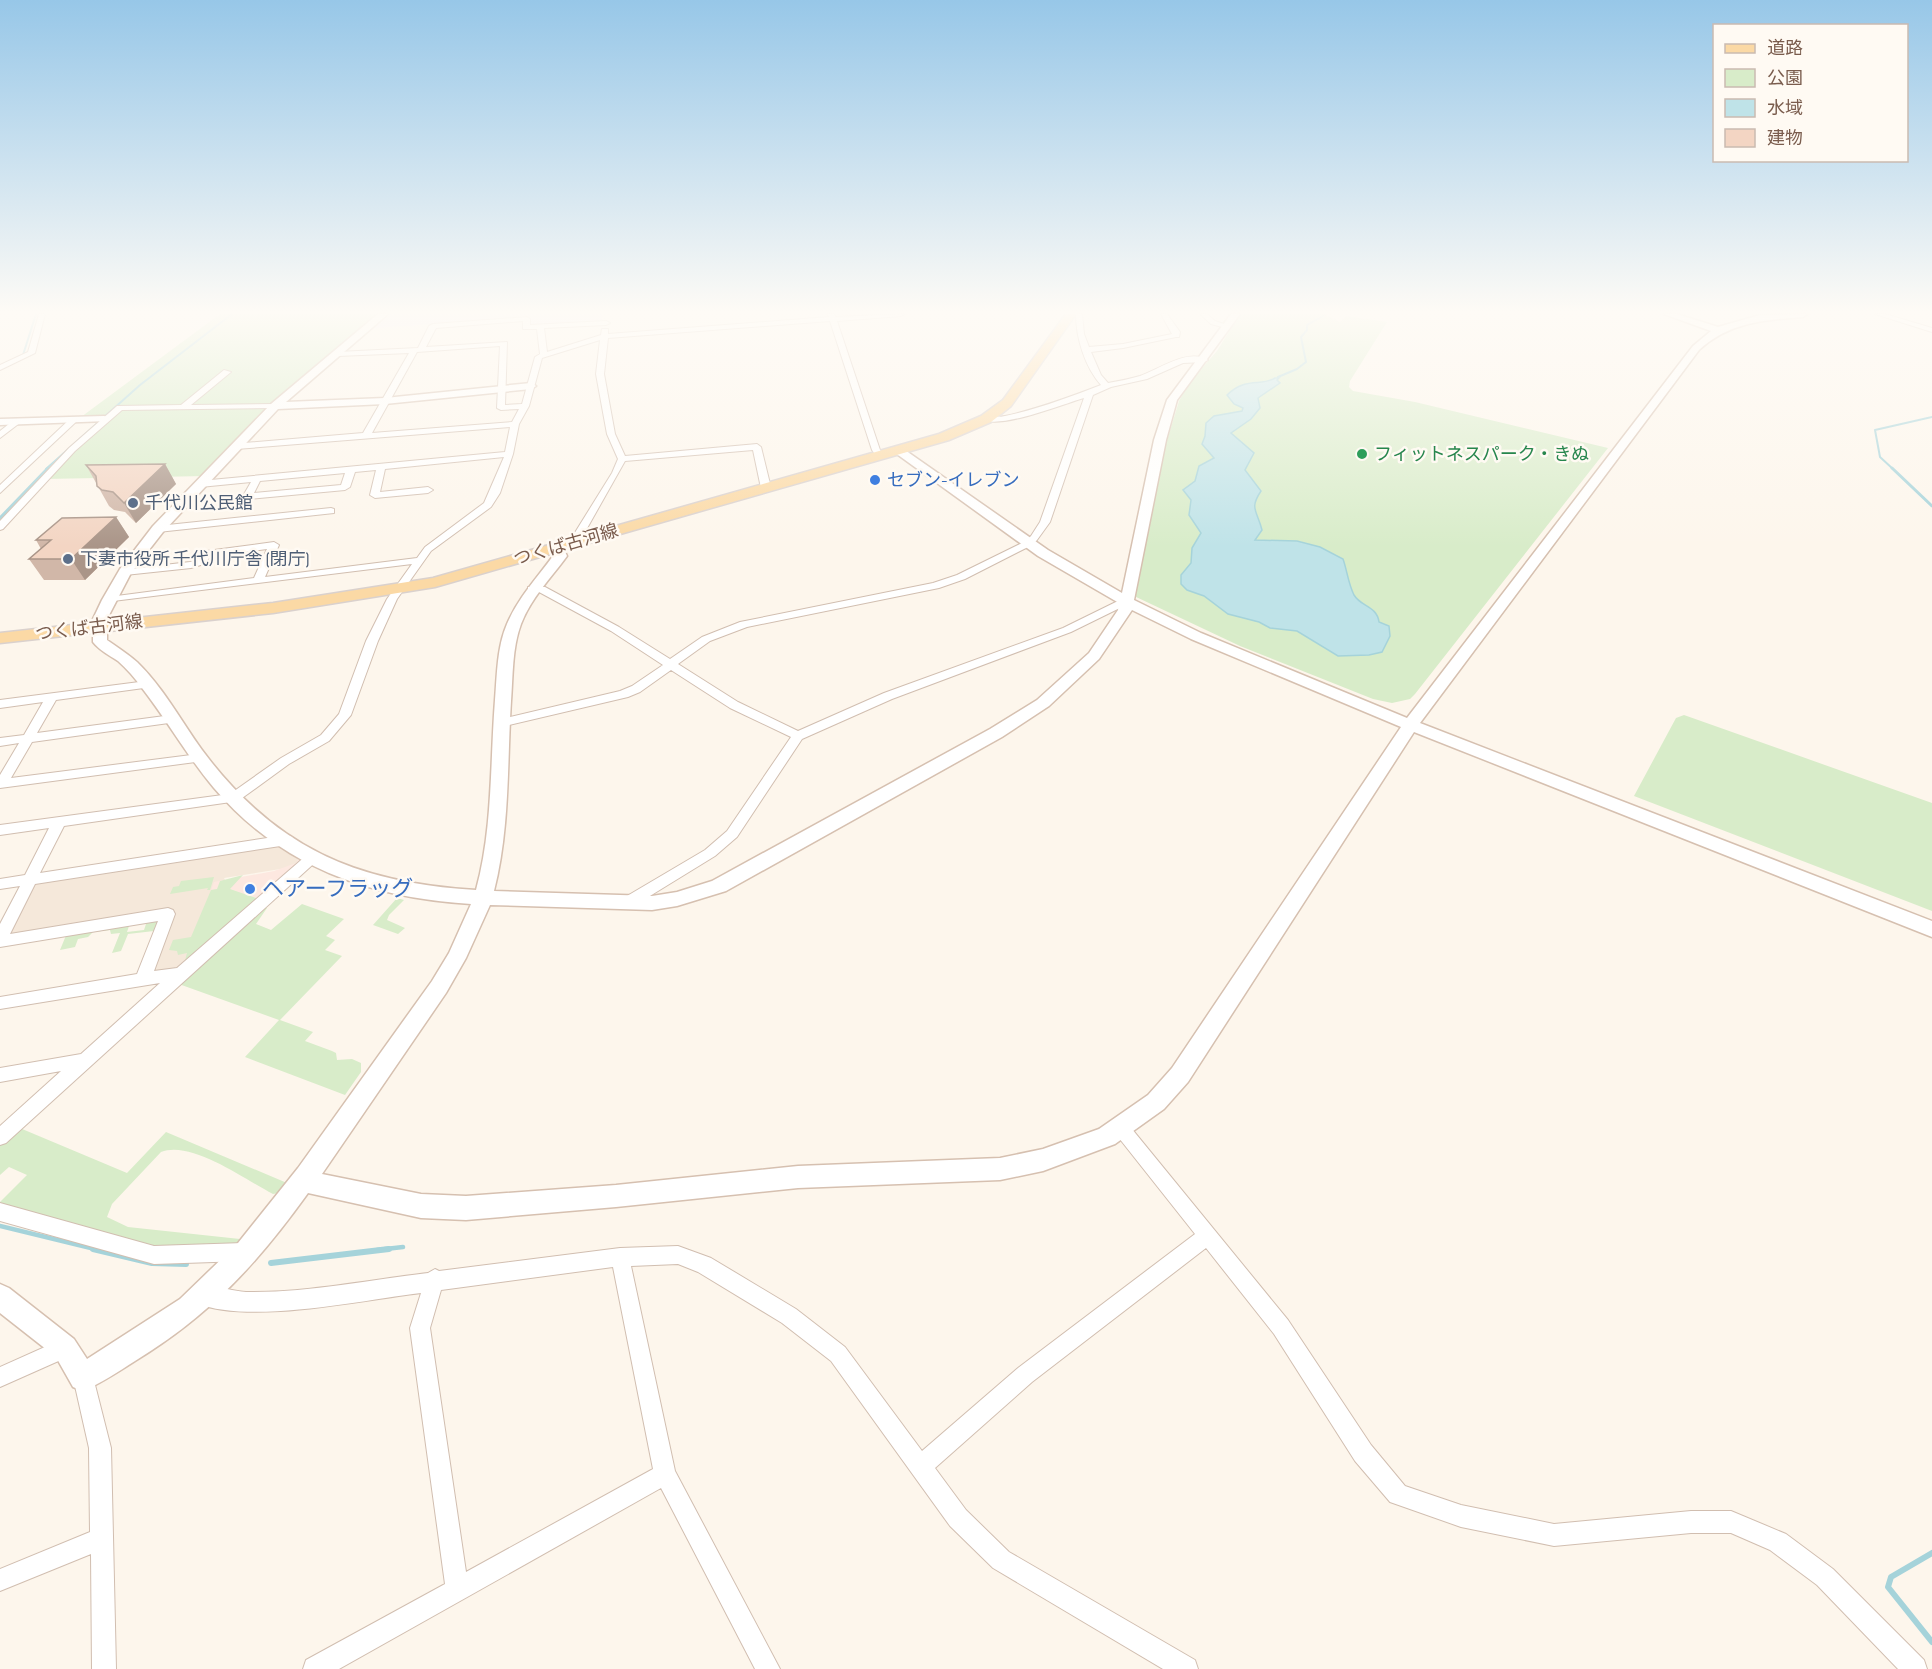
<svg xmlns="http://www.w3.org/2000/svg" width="1932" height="1669" viewBox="0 0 1932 1669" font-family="'Sofia Sans Condensed','Noto Sans JP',sans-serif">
  <rect width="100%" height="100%" fill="#fdf6ec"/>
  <path fill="#f5e8da" d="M 274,842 L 299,859 L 293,867 L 224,878 L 230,889 L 265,901 L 181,973 L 143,979 L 167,914 L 0,939 L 30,879 Z"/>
  <path fill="#fde8e0" d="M 299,859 L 307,864 L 265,901 L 230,889 L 211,890 L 214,882 L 274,871 L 296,863 Z"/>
  <path fill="#f3e8fa" d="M 389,314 L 602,314 L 602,320 L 598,322 L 528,325 L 529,318 L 373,328 Z"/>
  <path fill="#d8ecc9" d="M 220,314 L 383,314 L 275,406 L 207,476 L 44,479 L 104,420 L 77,420 Z
    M 1240,314 L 1324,314 L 1340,322 L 1346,316 L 1387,322 L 1350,381 L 1349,387 L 1353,391 L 1415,402 L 1608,448 L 1415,694 L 1410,699 L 1392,703 L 1373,699 L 1240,646 L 1134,596 L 1159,467 L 1179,401 L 1189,383 L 1217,351 Z
    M 1684,715 L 1932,803 L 1932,911 L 1634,796 L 1676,718 Z
    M 243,875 L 230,889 L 262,900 L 183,968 L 187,953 L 178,955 L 177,951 L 169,950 L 173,940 L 191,937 L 211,890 L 217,889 L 220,881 Z
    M 214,877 L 210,890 L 207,890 L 208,888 L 170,894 L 173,887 L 179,886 L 181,881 Z
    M 397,898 L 404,900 L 389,915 L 387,920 L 405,928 L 398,934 L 373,925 Z
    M 302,904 L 344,919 L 326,936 L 335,940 L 325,950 L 342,956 L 280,1020 L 313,1032 L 305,1041 L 332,1051 L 336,1053 L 337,1060 L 352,1059 L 361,1063 L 361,1072 L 345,1095 L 245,1057 L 279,1020 L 176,983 L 262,906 L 267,908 L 256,924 L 271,930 Z
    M 154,920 L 158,921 L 154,931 L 128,934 L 121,951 L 112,953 L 120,933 L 111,934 L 110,930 L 93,932 L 88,937 L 78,939 L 75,947 L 60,950 L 67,933 L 130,923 L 127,932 L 144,930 L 147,921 Z
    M 15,1126 L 127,1173 L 166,1132 L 287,1183 L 279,1193 L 273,1194 C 245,1180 192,1140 161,1152 L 112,1204 L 107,1217 L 128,1227 L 240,1239 L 239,1243 L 155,1247 L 0,1206 L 0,1202 L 27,1175 L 9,1167 L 0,1175 L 0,1140 Z"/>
  <path fill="#bfe3e8" stroke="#a5d3da" stroke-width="1.5" d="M 1275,378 L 1279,378 L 1277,380 L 1280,383 L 1258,398 L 1260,408 L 1251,419 L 1231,433 L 1254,453 L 1245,470 L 1261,491 C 1249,509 1257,510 1262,530 L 1255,540 L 1297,541 L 1320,547 L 1343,559 C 1347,570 1348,583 1354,595 C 1361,607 1377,606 1379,622 L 1389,626 L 1390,636 L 1382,652 L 1369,655 L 1338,656 L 1297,631 L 1270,628 L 1259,622 L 1228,614 L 1204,596 L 1187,590 L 1181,584 L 1181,575 L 1191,563 L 1192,548 L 1201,533 L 1189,515 L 1191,500 L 1183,490 L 1195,481 L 1199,466 L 1214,458 L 1202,444 L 1205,436 L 1206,423 L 1214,416 L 1242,411 L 1243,408 L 1234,404 L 1227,395 C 1246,376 1261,387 1275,378 Z"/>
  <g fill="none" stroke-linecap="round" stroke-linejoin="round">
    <path stroke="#a5d3da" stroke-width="2" d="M 20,357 L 23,355 L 36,314
      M 1278,377 L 1297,369 L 1306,362 L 1301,337 L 1307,330 L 1307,325 L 1325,315
      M 46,469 L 140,385 L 232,314
      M 1893,469 L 1880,457 L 1875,430 L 1932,417"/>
    <path stroke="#a5d3da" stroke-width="3" d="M 1892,468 L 1932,506
      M 0,518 L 48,468"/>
    <path stroke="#a5d3da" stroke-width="4.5" d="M 0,1226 L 99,1250
      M 377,1250 L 403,1247"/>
    <path stroke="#a5d3da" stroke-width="6" d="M 93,1249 L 152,1263 L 186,1264
      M 271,1263 L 389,1249
      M 1932,1553 L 1891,1577 L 1888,1587 L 1932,1642"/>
    <g stroke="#d1beb0" stroke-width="2">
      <path id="street" d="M 39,314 L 45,314 L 35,353 L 0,370 L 0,365 L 28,352 Z
        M 828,314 L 834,314 L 835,317 L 904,314 L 901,316 L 837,321 L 880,450 L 884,455 L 883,457 L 877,457 L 872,450 L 830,321 L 608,338 L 604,374 L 615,434 L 625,456 L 757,444 L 761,447 L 771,488 L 766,491 L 761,488 L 753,450 L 625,461 L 581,539 L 581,543 L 573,545 L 571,539 L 612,473 L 618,459 L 607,434 L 596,374 L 600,340 L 542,358 L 529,406 L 519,424 L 513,454 L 500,493 L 491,507 L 431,551 L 397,599 L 378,641 L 351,715 L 329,741 L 289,764 L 238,801 L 64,826 L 40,873 L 287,835 L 292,837 L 294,840 L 287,845 L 35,884 L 10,934 L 168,908 L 173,910 L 175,914 L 154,971 L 177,968 L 308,854 L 313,853 L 320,858 L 6,1143 L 0,1145 L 0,1126 L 61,1071 L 0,1082 L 0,1068 L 81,1054 L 160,983 L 0,1009 L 0,997 L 137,974 L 158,921 L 0,947 L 0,924 L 20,886 L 0,889 L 0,879 L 25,875 L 49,828 L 0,835 L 0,825 L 230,794 L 281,758 L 321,735 L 339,714 L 366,641 L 387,599 L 412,564 L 105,602 L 104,600 L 109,597 L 254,578 L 267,549 L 210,557 L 204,564 L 191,568 L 125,575 L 120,572 L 121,570 L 190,562 L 196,560 L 207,551 L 274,542 L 279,545 L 265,577 L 417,558 L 425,547 L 484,503 L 504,457 L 385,469 L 380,492 L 428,487 L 433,490 L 428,493 L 375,498 L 370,495 L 376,470 L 355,472 L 350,487 L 345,490 L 248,499 L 243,496 L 251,482 L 200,487 L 195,484 L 200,481 L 505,452 L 510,427 L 236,449 L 233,448 L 233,444 L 363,433 L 409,353 L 338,356 L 334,354 L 338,352 L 418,348 L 429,326 L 433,324 L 527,317 L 530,319 L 530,325 L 606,321 L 610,323 L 606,325 L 544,328 L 547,352 L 601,335 L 602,329 L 608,329 L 608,334 L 829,317 ZM 523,321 L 523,329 L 537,329 L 540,354 L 535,357 L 522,404 L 505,405 L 507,342 L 426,347 L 436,328 ZM 500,346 L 497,408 L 501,410 L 519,409 L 512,422 L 372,433 L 417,352 ZM 345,473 L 341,485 L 254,493 L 260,481 Z
        M 1076,314 L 1082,314 L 1084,334 L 1089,347 L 1123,344 L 1172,334 L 1161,314 L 1167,314 L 1180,332 L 1179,337 L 1176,337 L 1123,348 L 1091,352 L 1101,375 L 1108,383 C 1119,381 1130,379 1140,376 C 1160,369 1188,348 1208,360 L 1204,362 L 1183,363 L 1147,379 L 1111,387 L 1093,395 L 1050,522 L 1037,540 L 1032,545 L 965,579 L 939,588 L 747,627 L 710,641 L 678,664 L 738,702 L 798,731 L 884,693 L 1063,628 L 1122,599 L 1130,599 L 1130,603 L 1071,632 L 892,699 L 802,739 L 737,837 L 715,856 L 632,907 L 622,907 L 620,903 L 622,899 L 705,850 L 727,831 L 791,737 L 730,708 L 671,670 L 640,692 L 628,697 L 501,727 L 497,726 L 495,723 L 497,720 L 620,691 L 632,686 L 663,665 L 611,631 L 539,592 L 528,591 L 528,587 L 545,587 L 619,627 L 670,659 L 702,637 L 740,622 L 933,583 L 957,575 L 1026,541 L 1031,536 L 1040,522 L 1084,398 C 1063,404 999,430 982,419 C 989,415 997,418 1005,416 C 1038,409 1070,397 1101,385 C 1085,367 1076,338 1076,314 Z
        M 1200,314 L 1207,314 L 1215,321 L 1230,326 L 1226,328 L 1211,324 Z
        M 1875,314 L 1885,314 L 1932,328 L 1932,332 Z
        M 224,370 L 231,372 L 191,405 L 275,404 L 279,406 L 275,408 L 122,410 L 75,451 L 3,529 L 0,530 L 0,521 L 69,448 L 117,406 L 181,405 Z
        M 71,418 L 78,420 L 0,493 L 0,485 Z
        M 14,420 L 21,422 L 0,438 L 0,431 Z
        M 331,508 L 334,509 L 334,513 L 158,532 L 153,529 L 158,526 Z
        M 147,681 L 151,683 L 153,685 L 151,687 L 56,700 L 37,733 L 172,715 L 178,719 L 176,722 L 32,742 L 11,778 L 199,754 L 203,755 L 205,758 L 203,761 L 0,788 L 0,775 L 19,743 L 0,746 L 0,738 L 24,735 L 43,702 L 0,708 L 0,700 Z
        M 1121,1120 L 1127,1123 L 1288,1320 L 1371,1445 L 1405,1486 L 1461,1505 L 1554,1524 L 1691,1511 L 1731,1511 L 1786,1534 L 1833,1569 L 1924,1660 L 1927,1669 L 1898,1669 L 1817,1585 L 1770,1550 L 1731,1533 L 1691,1533 L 1554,1546 L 1461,1527 L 1390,1502 L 1355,1461 L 1274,1334 L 1206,1248 L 1032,1382 L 935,1468 L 966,1510 L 1009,1552 L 1195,1660 L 1198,1669 L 1163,1669 L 993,1568 L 950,1526 L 831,1361 L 782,1323 L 698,1272 L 678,1264 L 631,1266 L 675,1471 L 780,1669 L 755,1669 L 661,1488 L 339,1669 L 303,1669 L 306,1660 L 445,1584 L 410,1328 L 421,1293 C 362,1300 250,1325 196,1303 L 193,1296 L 196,1289 C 210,1283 230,1291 246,1292 C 306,1293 368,1280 428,1273 L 435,1269 L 439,1271 L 620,1248 L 678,1246 L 711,1258 L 796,1309 L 845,1347 L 922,1451 L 1018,1368 L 1195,1234 L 1115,1133 L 1112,1128 L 1115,1123 ZM 613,1267 L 653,1469 L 466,1572 L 430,1328 L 441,1290 Z
        M 0,1203 L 154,1246 L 244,1243 L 251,1245 L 253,1252 L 251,1259 L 244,1261 L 154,1264 L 0,1221 Z
        M 65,1338 L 72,1341 L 75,1348 L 72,1355 L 0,1387 L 0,1367 Z
        M 83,1367 L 90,1370 L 93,1377 L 111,1448 L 116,1669 L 92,1669 L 91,1554 L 0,1591 L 0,1569 L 90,1532 L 89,1448 L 73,1377 L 76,1370 Z"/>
    </g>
    <g stroke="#d6c0b0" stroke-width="3">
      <path id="secondary" d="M 378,314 L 388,314 L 286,402 L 385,398 L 531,383 L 536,386 L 531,389 L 385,404 L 278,409 L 163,532 L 131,573 L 107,619 L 107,640 C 117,647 128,654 137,662 C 163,687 181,721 202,750 C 275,848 356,883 476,890 C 493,828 490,764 495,700 C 497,675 497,647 507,624 C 518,598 537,578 553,556 L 550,548 L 557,544 L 562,545 L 567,556 C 551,578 531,598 521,624 C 512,648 513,676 511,701 C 507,765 510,828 494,891 L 652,896 L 677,892 L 712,881 L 990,729 L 1037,700 L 1089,653 L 1118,610 L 1119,603 L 1038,556 L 894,452 L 894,448 L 902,448 L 1048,550 L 1122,593 L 1154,440 L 1167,400 L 1231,314 L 1240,314 L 1177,400 L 1166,440 L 1134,600 L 1201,633 L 1407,718 L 1693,346 L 1711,331 L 1664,314 L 1677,314 L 1718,327 L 1760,315 L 1807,314 L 1803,317 C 1764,320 1729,322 1699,350 L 1420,723 L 1932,921 L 1932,937 L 1414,732 L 1188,1082 L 1164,1109 L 1115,1144 L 1043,1171 L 1000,1180 L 798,1188 L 616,1207 L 466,1220 L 421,1218 L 308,1193 C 257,1264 210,1315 135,1361 C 118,1372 101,1383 83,1391 L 73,1387 L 56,1357 L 0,1313 L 0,1284 L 9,1288 L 74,1339 L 87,1359 L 180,1299 L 238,1243 L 298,1168 L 432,981 L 449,953 L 471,904 C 370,898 281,867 214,788 C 187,756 167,720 142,688 C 135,678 127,669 118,661 C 109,655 99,650 93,642 L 93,619 L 102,600 L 120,569 L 153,526 L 271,404 ZM 1132,610 L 1191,639 L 1401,727 L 1172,1068 L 1148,1095 L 1099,1129 L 1043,1149 L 1000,1158 L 798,1166 L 616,1185 L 466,1196 L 421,1194 L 322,1174 L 446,993 L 466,958 L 490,905 L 652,910 L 677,906 L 726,891 L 1002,737 L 1049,706 L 1099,659 Z
        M 104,416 L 108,417 L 108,421 L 0,425 L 0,419 Z"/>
    </g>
    <g stroke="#dad1cd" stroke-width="3">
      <path id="primary" d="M 1066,314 L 1076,314 L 1011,406 L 991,422 L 949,440 L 435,587 L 273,613 L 0,643 L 0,633 L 273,603 L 433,578 L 939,434 L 981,416 L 1003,400 Z"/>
    </g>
    <use href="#street" fill="#fff" fill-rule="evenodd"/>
    <use href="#secondary" fill="#fff" fill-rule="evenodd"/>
    <use href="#primary" fill="#fbd9a5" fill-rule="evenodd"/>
  </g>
  <path fill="#d1b7a8" d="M 165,464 L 176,484 L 136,523 L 125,512 L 114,510 L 109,506 L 86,465 Z
    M 116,517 L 129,537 L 85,580 L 44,580 L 29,559 L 41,549 L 36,540 Z"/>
  <path fill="#aa9588" d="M 165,464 L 176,484 L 136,523 L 124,503 Z
    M 116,517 L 129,537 L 85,580 L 71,559 Z"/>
  <path fill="#f3d5c3" stroke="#aa9588" stroke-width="1.5" d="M 165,464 L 124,503 L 113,492 L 102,490 L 97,486 L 96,476 L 86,465 Z
    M 116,517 L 71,559 L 29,559 L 51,540 L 36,540 L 62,518 Z"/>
  <linearGradient id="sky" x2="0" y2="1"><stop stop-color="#97c7e8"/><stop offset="0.57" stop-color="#fefbf6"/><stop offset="1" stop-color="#fefbf6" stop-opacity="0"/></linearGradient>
  <rect width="1932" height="547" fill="url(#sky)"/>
  <circle fill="#2e9e5b" stroke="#fffaf3" stroke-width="2" cx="1362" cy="454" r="6"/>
  <g fill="#3f7fe0" stroke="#fffaf3" stroke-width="2">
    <circle cx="875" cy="480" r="6"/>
    <circle cx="250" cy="889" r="6"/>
  </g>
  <g fill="#5c6f8a" stroke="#fffaf3" stroke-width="2">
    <circle cx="133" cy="503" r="6"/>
    <circle cx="68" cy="559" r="6"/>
  </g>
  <g text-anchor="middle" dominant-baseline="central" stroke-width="5" stroke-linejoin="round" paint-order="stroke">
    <g font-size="18" fill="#27864d" stroke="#fffaf3" text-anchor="start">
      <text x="1374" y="454">フィットネスパーク・きぬ</text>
    </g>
    <g font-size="18" fill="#366cbe" stroke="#fffaf3" text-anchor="start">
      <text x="887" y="480">セブン-イレブン</text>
    </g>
    <g font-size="18" fill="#4e5e75" stroke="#fffaf3" text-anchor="start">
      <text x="145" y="503">千代川公民館</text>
      <text x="80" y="559">下妻市役所 千代川庁舎 (閉庁)</text>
    </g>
    <g font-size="18" fill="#7a5c4d" stroke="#fffaf3">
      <text transform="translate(566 545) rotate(-16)">つくば古河線</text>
      <text transform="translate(89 628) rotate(-7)">つくば古河線</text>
    </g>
    <g font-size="22" fill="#366cbe" stroke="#fffaf3" text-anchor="start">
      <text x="262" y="889">ヘアーフラッグ</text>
    </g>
  </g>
  <rect x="1713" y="24" width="195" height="138" fill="#fffaf3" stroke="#cabbb1" stroke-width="1.5"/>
  <rect x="1725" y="44" width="30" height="9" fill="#fbd9a5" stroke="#cabbb1" stroke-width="1.5"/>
  <text x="1767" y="54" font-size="18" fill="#7a5c4d">道路</text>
  <rect x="1725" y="69" width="30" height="18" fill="#d8ecc9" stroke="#cabbb1" stroke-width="1.5"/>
  <text x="1767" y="84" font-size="18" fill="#7a5c4d">公園</text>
  <rect x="1725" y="99" width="30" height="18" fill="#bfe3e8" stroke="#cabbb1" stroke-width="1.5"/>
  <text x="1767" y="114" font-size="18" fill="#7a5c4d">水域</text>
  <rect x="1725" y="129" width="30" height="18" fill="#f3d5c3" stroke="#cabbb1" stroke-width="1.5"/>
  <text x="1767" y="144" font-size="18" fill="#7a5c4d">建物</text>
</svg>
